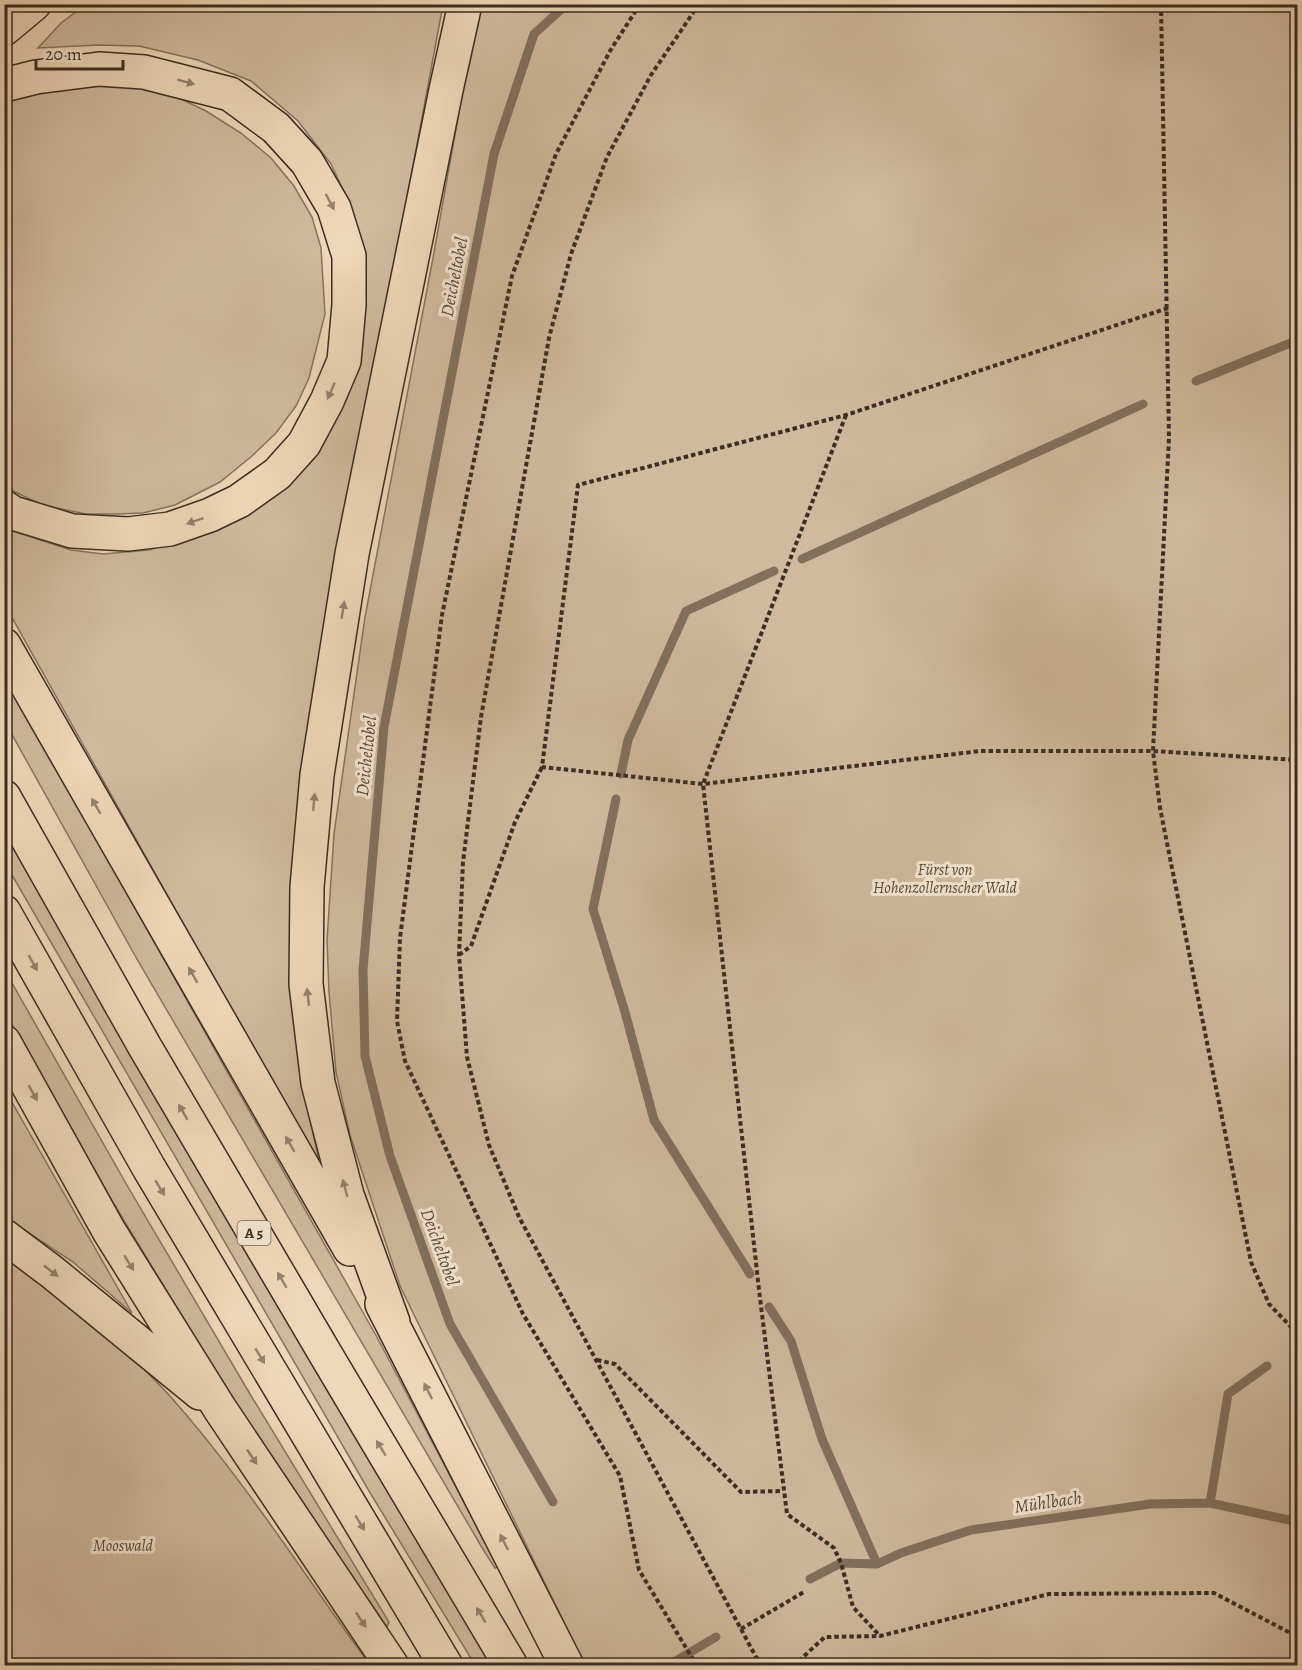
<svg xmlns="http://www.w3.org/2000/svg" width="1302" height="1670" viewBox="0 0 1302 1670" font-family="Alegreya,serif">
  <rect width="100%" height="100%" fill="#eed7b8"/>
  <filter id="stains"><feTurbulence type="fractalNoise" baseFrequency=".00333" numOctaves="4"/><feColorMatrix values="0 0 0 0 .2 0 0 0 0 .09 0 0 0 0 .02 0 0 0 .5 -.17"/></filter>
  <radialGradient id="worn" r=".72"><stop offset=".6" stop-color="#630" stop-opacity="0"/><stop offset="1" stop-color="#630" stop-opacity=".3"/></radialGradient>
  <path fill="#d0ba9e" stroke="#867460" stroke-width="1.5" d="M 85,5 L 443,5 L 306,739 L 291,968 L 295,1031 L 304,1092 L 319,1161 L 241,1027 L 5,605 L 4,528 L 71,550 L 103,554 L 149,550 L 208,533 L 234,520 L 333,423 L 349,203 L 331,164 L 298,121 L 251,81 L 198,60 L 139,46 L 99,45 L 38,48 L 61,23 Z
    M 478,5 L 1297,5 L 1297,1665 L 586,1666 L 572,1639 L 400,1286 L 350,1135 L 336,1072 L 329,992 L 327,940 L 334,834 L 365,617 L 433,258 Z
    M 65,83 L 139,86 L 177,97 L 206,111 L 241,133 L 271,158 L 294,186 L 312,217 L 321,248 L 325,314 L 309,378 L 296,406 L 276,433 L 252,456 L 220,482 L 175,505 L 143,513 L 117,514 L 86,514 L 42,505 L 5,487 L 4,99 Z
    M 4,676 L 378,1339 L 498,1567 L 495,1568 L 484,1551 L 138,961 L 5,722 Z
    M 4,826 L 498,1665 L 475,1665 L 369,1491 L 5,863 Z
    M 4,969 L 128,1187 L 250,1394 L 389,1622 L 387,1627 L 239,1410 L 114,1204 L 5,1012 Z
    M 5,1090 L 132,1313 L 73,1262 L 5,1217 Z
    M 4,1250 C 60,1297 120,1341 169,1395 C 244,1479 304,1575 370,1665 L 5,1665 Z"/>
  <g fill="none" stroke-linecap="round" stroke-linejoin="round">
    <path stroke="#82705d" stroke-width="9" d="M 1196,381 L 1298,340
      M 802,559 L 1143,404
      M 621,774 L 628,740 L 686,611 L 774,571
      M 616,799 L 593,909 L 625,1012 L 654,1120 L 750,1274
      M 769,1307 L 791,1341 L 822,1439 L 877,1564
      M 553,1502 L 450,1324 L 390,1156 L 365,1056 L 363,970 L 384,727 L 494,154 L 534,34 L 567,4
      M 1210,1503 L 1228,1394 L 1267,1366
      M 810,1579 L 841,1563 L 877,1564 L 901,1553 L 971,1530 L 1150,1504 L 1210,1503 L 1298,1522
      M 667,1666 L 716,1637"/>
    <g stroke="#3b2d22" stroke-width="36">
      <path id="highway" d="M 4,29 L 34,4
        M 4,85 L 36,77 L 99,69 L 144,72 L 230,94 L 276,128 L 307,162 L 334,208 L 349,256 L 349,305 L 344,361 L 327,401 L 304,444 L 277,474 L 239,501 L 210,515 L 170,529 L 128,534 L 72,531 L 13,513 L 4,507
        M 4,645 L 350,1249
        M 4,797 L 145,1047 L 326,1355 L 511,1666
        M 4,912 L 149,1168 L 446,1666
        M 4,1042 L 109,1231 L 220,1409 L 392,1666
        M 4,1236 L 52,1272 L 200,1393
        M 382,1304 L 567,1666
        M 393,1322 L 347,1195 L 318,1083 L 306,984 L 307,887 L 317,775 L 352,554 L 446,90 L 465,4"/>
    </g>
    <path stroke="#3b2d22" stroke-width="4" stroke-dasharray="4.5 3" stroke-linecap="butt" d="M 640,4 L 610,51 L 556,154 L 512,276 L 442,615 L 400,938 L 397,1021 L 405,1061 L 523,1314 L 620,1476 L 639,1570 L 697,1666
      M 699,4 L 651,75 L 607,157 L 571,254 L 549,338 L 481,717 L 463,862 L 459,955 L 467,1057 L 489,1145 L 519,1217 L 741,1629 L 756,1657 L 765,1666
      M 1161,4 L 1169,438 L 1153,751 L 1160,808 L 1251,1262 L 1269,1304 L 1293,1329 L 1298,1332
      M 1168,308 L 846,415 L 578,485 L 542,767 L 703,784 L 980,751 L 1153,751 L 1298,760
      M 846,415 L 703,784 L 759,1290 L 787,1514 L 834,1548 L 841,1563 L 853,1607 L 880,1636
      M 459,955 L 471,946 L 515,822 L 542,767
      M 597,1360 L 615,1364 L 741,1492 L 783,1491
      M 741,1629 L 804,1592
      M 793,1666 L 825,1637 L 880,1636 L 1049,1594 L 1214,1593 L 1298,1637"/>
    <use href="#highway" stroke="#eed7b8" stroke-width="33"/>
  </g>
  <defs><path id="oneway-solid" d="M-6-.8H1V-3.2L6.5 0L1 3.2V.8H-6Z" transform="scale(1.5)"/></defs>
  <g fill="#94826d">
    <use href="#oneway-solid" transform="translate(186 82) rotate(15)"/>
    <use href="#oneway-solid" transform="translate(330 202) rotate(62)"/>
    <use href="#oneway-solid" transform="translate(331 391) rotate(114)"/>
    <use href="#oneway-solid" transform="translate(195 521) rotate(161)"/>
    <use href="#oneway-solid" transform="translate(343 610) rotate(-81)"/>
    <use href="#oneway-solid" transform="translate(314 802) rotate(-85)"/>
    <use href="#oneway-solid" transform="translate(96 806) rotate(-120)"/>
    <use href="#oneway-solid" transform="translate(33 963) rotate(61)"/>
    <use href="#oneway-solid" transform="translate(193 975) rotate(-120)"/>
    <use href="#oneway-solid" transform="translate(308 997) rotate(-97)"/>
    <use href="#oneway-solid" transform="translate(33 1093) rotate(61)"/>
    <use href="#oneway-solid" transform="translate(183 1112) rotate(-120)"/>
    <use href="#oneway-solid" transform="translate(290 1144) rotate(-120)"/>
    <use href="#oneway-solid" transform="translate(160 1188) rotate(59)"/>
    <use href="#oneway-solid" transform="translate(345 1188) rotate(-105)"/>
    <use href="#oneway-solid" transform="translate(129 1263) rotate(58)"/>
    <use href="#oneway-solid" transform="translate(51 1271) rotate(38)"/>
    <use href="#oneway-solid" transform="translate(282 1280) rotate(-120)"/>
    <use href="#oneway-solid" transform="translate(260 1356) rotate(59)"/>
    <use href="#oneway-solid" transform="translate(428 1391) rotate(-117)"/>
    <use href="#oneway-solid" transform="translate(381 1448) rotate(-121)"/>
    <use href="#oneway-solid" transform="translate(252 1457) rotate(56)"/>
    <use href="#oneway-solid" transform="translate(360 1523) rotate(59)"/>
    <use href="#oneway-solid" transform="translate(504 1542) rotate(-117)"/>
    <use href="#oneway-solid" transform="translate(481 1615) rotate(-121)"/>
    <use href="#oneway-solid" transform="translate(361 1620) rotate(56)"/>
  </g>
  <g text-anchor="middle" dominant-baseline="central" stroke-width="6" stroke-linejoin="round" paint-order="stroke">
    <rect fill="#f4e5d1" stroke="#726456" stroke-width="1.5" x="237.5" y="1221" width="33" height="24" rx="4.5"/>
    <g font-size="15" font-weight="bold" fill="#3b2d22">
      <text x="254" y="1233">A 5</text>
    </g>
    <g font-size="16" font-style="italic" fill="#59493b" stroke="#f4e5d1">
      <text x="945" y="870">Fürst von<tspan x="945" dy="18">Hohenzollernscher Wald</tspan></text>
      <text x="123" y="1546">Mooswald</text>
    </g>
    <g font-size="18" font-style="italic" fill="#58493b" stroke="#f4e5d1">
      <text transform="translate(454 277) rotate(-79)">Deicheltobel</text>
      <text transform="translate(366 756) rotate(-84)">Deicheltobel</text>
      <text transform="translate(440 1247) rotate(70)">Deicheltobel</text>
      <text transform="translate(1048 1502) rotate(-8)">Mühlbach</text>
    </g>
  </g>
  <rect width="1302" height="1670" fill="none" stroke="#eed7b8" stroke-width="24"/>
  <rect x="6" y="6" width="1290" height="1658" fill="none" stroke="#3b2d22" stroke-width="3"/>
  <rect x="12" y="12" width="1278" height="1646" fill="none" stroke="#3b2d22" stroke-width="1.5"/>
  <path d="M36 60v9h87v-9" fill="none" stroke="#3b2d22" stroke-width="3"/>
  <text x="45" y="60" font-size="18" fill="#3b2d22" stroke="#f4e5d1" stroke-width="4.5" paint-order="stroke">20 m</text>
  <rect width="100%" height="100%" filter="url(#stains)"/>
  <rect width="100%" height="100%" fill="url(#worn)"/>
</svg>
